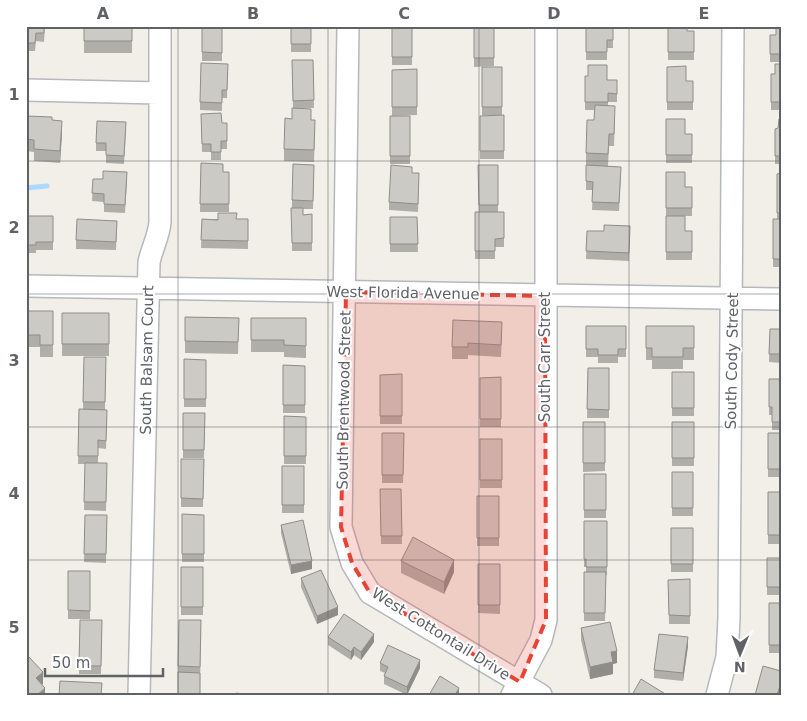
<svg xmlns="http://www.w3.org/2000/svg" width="807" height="721" viewBox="0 0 807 721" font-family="'DejaVu Sans',sans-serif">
  <rect width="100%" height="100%" fill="#f1efe8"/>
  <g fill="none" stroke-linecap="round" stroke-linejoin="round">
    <path stroke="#aadaff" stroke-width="5" d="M 26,188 L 47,186"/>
    <g stroke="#b5b8bc" stroke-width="24">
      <path id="minor" d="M 348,26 L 341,527 L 352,563 L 370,593 L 541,695
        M 26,90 L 159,93
        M 26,286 L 781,299
        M 139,695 L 149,262 C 152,248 159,236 160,222 L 160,26
        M 512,695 L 541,640 L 546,620 L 546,26
        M 717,695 L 727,657 L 729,618 L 733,26"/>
    </g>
    <use href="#minor" stroke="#fff" stroke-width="21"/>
  </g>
  <path fill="#afaea9" d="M 26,26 L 45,26 L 44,42 L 36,41 L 35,51 L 26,51 Z
    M 84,26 L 132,26 L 132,53 L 84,53 Z
    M 202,26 L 222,26 L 222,61 L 202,61 Z
    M 291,26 L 311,26 L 311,52 L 291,52 Z
    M 392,26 L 412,26 L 412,65 L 392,65 Z
    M 474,26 L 494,26 L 494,66 L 474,67 Z
    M 586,26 L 613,26 L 613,48 L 607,48 L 607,60 L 586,60 Z
    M 668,26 L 687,31 L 694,31 L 694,60 L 668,60 Z
    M 781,26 L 781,62 L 770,62 L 770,35 L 776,35 Z
    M 292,60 L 313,60 L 314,108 L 300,108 L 311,120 L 315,132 L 314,162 L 284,161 L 284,149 L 292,119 L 293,108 Z
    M 228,64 L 227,98 L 222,98 L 222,111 L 200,110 L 200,102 Z
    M 781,64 L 781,110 L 771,110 L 771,74 L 775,74 Z
    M 482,67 L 502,67 L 502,115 L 482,115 Z
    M 667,67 L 686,81 L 693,81 L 693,110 L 667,110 Z
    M 417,69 L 417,115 L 392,116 L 392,70 Z
    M 585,76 L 607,80 L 617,80 L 617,102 L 608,102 L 608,105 L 615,118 L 614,146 L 609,146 L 608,166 L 621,175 L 619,211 L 592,210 L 593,190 L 586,190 L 586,153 L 594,120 L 595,110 L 585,110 Z
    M 201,114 L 222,123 L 227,123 L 227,149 L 221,149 L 221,160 L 211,160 L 211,152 L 202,152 Z
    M 504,115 L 504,159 L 480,159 L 480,116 Z
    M 26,116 L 52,120 L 62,133 L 60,163 L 34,161 L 34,152 L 26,151 Z
    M 390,116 L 410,116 L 410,164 L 390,164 Z
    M 666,119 L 685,134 L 692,134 L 692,163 L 666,163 Z
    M 781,119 L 781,164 L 775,164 L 775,129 L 778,128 Z
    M 126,131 L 124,164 L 106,163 L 106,151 L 96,151 L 96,143 Z
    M 201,163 L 223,172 L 229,172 L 229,212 L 200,212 Z
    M 314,165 L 313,209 L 303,209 L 303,215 L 312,214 L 312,251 L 292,251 L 292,200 Z
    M 478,165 L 498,165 L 498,212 L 504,212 L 504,247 L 495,247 L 495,259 L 475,259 L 475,212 L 479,212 Z
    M 666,172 L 685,187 L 692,187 L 692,216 L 666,216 Z
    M 781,173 L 781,267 L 773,267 L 773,219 L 777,219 L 777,174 Z
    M 93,179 L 127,180 L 125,213 L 104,212 L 104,202 L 92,201 Z
    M 419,181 L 418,212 L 389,210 L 389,202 Z
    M 26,216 L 53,216 L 53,250 L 36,250 L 36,253 L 26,253 Z
    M 666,216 L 685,231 L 692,231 L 692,260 L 666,260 Z
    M 390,217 L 417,217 L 418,252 L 390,252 Z
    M 202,219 L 248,219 L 248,249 L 201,248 Z
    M 117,221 L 116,250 L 76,249 L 76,240 Z
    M 630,226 L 629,261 L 586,259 L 587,231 L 604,231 Z
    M 26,311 L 53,311 L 53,357 L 40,357 L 40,347 L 26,347 Z
    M 62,313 L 109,313 L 109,356 L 62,356 Z
    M 185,317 L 239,318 L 238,354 L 185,353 Z
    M 251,318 L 306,318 L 306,358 L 284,357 L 284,352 L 251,352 Z
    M 586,326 L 626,326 L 626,357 L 618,357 L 618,363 L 598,363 L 598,357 L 586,357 Z
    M 646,326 L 694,326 L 694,360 L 683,360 L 683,369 L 652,369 L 652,360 L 646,360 Z
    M 770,329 L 781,329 L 781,363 L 769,362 Z
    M 502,334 L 501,357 L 468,355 L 468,359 L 452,359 L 452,347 Z
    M 84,357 L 106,357 L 105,410 L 107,410 L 106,449 L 98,448 L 98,463 L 107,463 L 106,511 L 84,510 L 85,464 L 78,464 L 79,409 L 83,410 Z
    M 184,359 L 206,360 L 206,407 L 184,407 Z
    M 283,365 L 305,366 L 305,413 L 283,413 Z
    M 588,368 L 609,368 L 609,418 L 587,418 Z
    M 672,372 L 694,372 L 694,416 L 672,416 Z
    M 402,374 L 402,424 L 380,424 L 380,375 Z
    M 501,377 L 501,427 L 480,427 L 480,378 Z
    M 769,379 L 781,379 L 781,430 L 772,430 L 772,415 L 769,415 Z
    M 183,413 L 205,413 L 204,458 L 183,458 Z
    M 284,416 L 306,417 L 306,464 L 284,464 Z
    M 583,422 L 605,422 L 605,471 L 583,472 Z
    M 672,422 L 694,422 L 694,466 L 672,466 Z
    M 382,433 L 404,433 L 403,483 L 382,483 Z
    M 768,433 L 781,433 L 781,477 L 768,477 Z
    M 480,439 L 502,439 L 502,488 L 480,488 Z
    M 181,459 L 204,459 L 203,507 L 181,507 Z
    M 282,466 L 304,466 L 304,513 L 282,513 Z
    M 672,472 L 693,472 L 693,516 L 672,516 Z
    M 584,474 L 606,474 L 606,518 L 584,518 Z
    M 380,489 L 401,489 L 402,544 L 381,544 Z
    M 768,492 L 781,492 L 781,544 L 768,544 Z
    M 477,496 L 499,496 L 499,546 L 477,546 Z
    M 182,514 L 204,515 L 204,562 L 182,562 Z
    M 85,515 L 107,515 L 106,563 L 84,562 Z
    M 584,521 L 607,521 L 607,575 L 606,575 L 605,621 L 584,621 L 584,572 L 586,572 L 586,567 L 584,567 Z
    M 281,525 L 312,569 L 291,574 L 281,533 Z
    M 671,528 L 693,528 L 693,572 L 671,572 Z
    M 767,558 L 781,558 L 781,595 L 767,595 Z
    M 401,561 L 454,572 L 444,594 L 401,573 Z
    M 478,564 L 500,564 L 500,614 L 478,613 Z
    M 181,567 L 203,567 L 203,615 L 181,615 Z
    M 68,571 L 90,571 L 90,619 L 68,619 Z
    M 301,578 L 338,615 L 317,624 L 301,587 Z
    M 690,579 L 690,624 L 669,624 L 668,580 Z
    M 769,603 L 781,603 L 781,653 L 769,653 Z
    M 80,620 L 102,620 L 101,674 L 79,674 Z
    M 179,620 L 201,620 L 200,695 L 178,672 Z
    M 581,628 L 617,663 L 613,664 L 613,674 L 590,679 L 581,640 Z
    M 328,637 L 374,642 L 361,660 L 354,655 L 351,660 L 328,645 Z
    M 688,646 L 683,681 L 654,678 L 654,670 Z
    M 380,663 L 420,668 L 407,695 L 384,684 L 384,676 L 385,673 L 380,671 Z"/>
  <path fill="#8f8d8a" d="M 62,121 L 62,133 L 60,163 L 60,151 Z
    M 454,560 L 454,572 L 444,594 L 444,582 Z
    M 312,561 L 312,569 L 291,574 L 291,565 Z
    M 338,607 L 338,615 L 317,624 L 317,616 Z
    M 374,634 L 374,642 L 361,660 L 361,652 Z
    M 688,637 L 688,646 L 683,681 L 683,673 Z
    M 354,647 L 354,655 L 351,660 L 351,652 Z
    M 617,651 L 617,663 L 613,664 L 613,674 L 590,679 L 590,667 L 611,652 Z
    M 420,660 L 420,668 L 407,695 L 407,687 Z
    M 43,672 L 43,684 L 36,690 L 36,678 Z
    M 781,683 L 781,691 L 780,695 L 777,695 Z
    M 45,688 L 45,695 L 37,695 Z
    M 459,688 L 459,695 L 455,695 Z"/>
  <path fill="#cccac5" stroke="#8f8d8a" d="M 26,26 L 44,26 L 44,33 L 36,33 L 35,43 L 26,43 Z
    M 84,26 L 132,26 L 132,41 L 84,41 Z
    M 202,26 L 222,26 L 222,53 L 202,52 Z
    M 291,26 L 311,26 L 311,44 L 291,44 Z
    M 392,26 L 412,26 L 412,57 L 392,57 Z
    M 474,26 L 494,26 L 494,58 L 474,58 Z
    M 586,26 L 613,26 L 613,40 L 607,40 L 607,52 L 586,52 Z
    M 668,26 L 687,26 L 687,31 L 694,31 L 694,52 L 668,52 Z
    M 776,26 L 781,26 L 781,54 L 770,54 L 770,35 L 776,35 Z
    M 292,60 L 313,60 L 314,100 L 293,101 Z
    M 201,63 L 228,64 L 227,90 L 222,90 L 222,103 L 200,102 Z
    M 775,64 L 781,64 L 781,102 L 771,102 L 771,74 L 775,74 Z
    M 588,65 L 607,65 L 607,80 L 617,80 L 617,94 L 608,93 L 608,102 L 585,102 L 585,76 L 588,76 Z
    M 686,66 L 686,81 L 693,81 L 693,102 L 667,102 L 667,67 Z
    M 482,67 L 502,67 L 502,107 L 482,107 Z
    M 417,69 L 417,107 L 392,107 L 392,70 Z
    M 595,105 L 615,106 L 614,134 L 609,134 L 608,154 L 586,153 L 587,120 L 594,120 Z
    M 292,108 L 311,109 L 311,120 L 315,120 L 314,150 L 284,149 L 285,118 L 292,119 Z
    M 221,113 L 222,123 L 227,123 L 227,141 L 221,141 L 221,152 L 211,152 L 211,144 L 202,144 L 201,114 Z
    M 504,115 L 504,151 L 480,151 L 480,116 Z
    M 26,116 L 52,117 L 52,120 L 62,121 L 60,151 L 34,149 L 34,140 L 26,139 Z
    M 390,116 L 410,116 L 410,156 L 390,156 Z
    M 666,119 L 685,119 L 685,134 L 692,134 L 692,155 L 666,155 Z
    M 779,119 L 781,119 L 781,156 L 775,156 L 775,129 L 778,128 Z
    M 97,121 L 126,122 L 124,156 L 106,155 L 106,143 L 96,143 Z
    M 201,163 L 223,164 L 223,172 L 229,172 L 229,204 L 200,204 Z
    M 293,164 L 314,165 L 313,201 L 292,200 Z
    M 391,165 L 412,167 L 412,173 L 419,173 L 418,204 L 389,202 Z
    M 478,165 L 498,165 L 498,205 L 479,205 Z
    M 586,165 L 621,167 L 619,203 L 592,202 L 593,182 L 586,181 Z
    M 103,171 L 127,172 L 125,205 L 104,204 L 104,194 L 92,193 L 93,179 L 103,179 Z
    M 666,172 L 685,172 L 685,187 L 692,187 L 692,208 L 666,208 Z
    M 781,173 L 781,213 L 777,213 L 777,174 Z
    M 291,208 L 303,208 L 303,215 L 312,214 L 312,243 L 292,243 Z
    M 475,212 L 504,212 L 504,238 L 495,239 L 495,251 L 475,251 Z
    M 218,213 L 237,213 L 236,219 L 248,219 L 248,241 L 201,240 L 202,219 L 218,220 Z
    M 26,216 L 53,216 L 53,242 L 36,242 L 36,245 L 26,245 Z
    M 666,216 L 685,216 L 685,231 L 692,231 L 692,252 L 666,252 Z
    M 390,217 L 417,217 L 418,244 L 390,244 Z
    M 77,219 L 117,221 L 116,242 L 76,240 Z
    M 773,219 L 781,219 L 781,259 L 773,259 Z
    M 604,225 L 630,226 L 629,253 L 586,251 L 587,231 L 604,231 Z
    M 26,311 L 53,311 L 53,345 L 40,345 L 40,335 L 26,335 Z
    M 62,313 L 109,313 L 109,344 L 62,344 Z
    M 185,317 L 239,318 L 238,342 L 185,341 Z
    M 251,318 L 306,318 L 306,346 L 284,345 L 284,340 L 251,340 Z
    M 453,320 L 502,322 L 501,345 L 468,343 L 468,347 L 452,347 Z
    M 586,326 L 626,326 L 626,349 L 618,349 L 618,355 L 598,355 L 598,349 L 586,349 Z
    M 646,326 L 694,326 L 694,348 L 683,348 L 683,357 L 652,357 L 652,348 L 646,348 Z
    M 770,329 L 781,329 L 781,354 L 769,354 Z
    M 84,357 L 106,357 L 105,402 L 83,402 Z
    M 184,359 L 206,360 L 206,399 L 184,399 Z
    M 283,365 L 305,366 L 305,405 L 283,405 Z
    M 588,368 L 609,368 L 609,410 L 587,409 Z
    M 672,372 L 694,372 L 694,408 L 672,408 Z
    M 402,374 L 402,416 L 380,416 L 380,375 Z
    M 501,377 L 501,419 L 480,419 L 480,378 Z
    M 769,379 L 781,379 L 781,422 L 772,422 L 772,407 L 769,407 Z
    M 79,409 L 107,410 L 106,441 L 98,440 L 98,456 L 78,456 Z
    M 183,413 L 205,413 L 204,450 L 183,450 Z
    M 284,416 L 306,417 L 306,456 L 284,456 Z
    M 583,422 L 605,422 L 605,463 L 583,463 Z
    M 672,422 L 694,422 L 694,458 L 672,458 Z
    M 382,433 L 404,433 L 403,475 L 382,475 Z
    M 768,433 L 781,433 L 781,469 L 768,469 Z
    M 480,439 L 502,439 L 502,480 L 480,480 Z
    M 181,459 L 204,459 L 203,499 L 181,498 Z
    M 85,463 L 107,463 L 106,502 L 84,502 Z
    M 282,466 L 304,466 L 304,505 L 282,505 Z
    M 672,472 L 693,472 L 693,508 L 672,508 Z
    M 584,474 L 606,474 L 606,510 L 584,510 Z
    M 380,489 L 401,489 L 402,536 L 381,536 Z
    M 768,492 L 781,492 L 781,535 L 768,535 Z
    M 477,496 L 499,496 L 499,538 L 477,538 Z
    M 182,514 L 204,515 L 204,554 L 182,554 Z
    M 85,515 L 107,515 L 106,554 L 84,554 Z
    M 303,520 L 312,561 L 291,565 L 281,525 Z
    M 584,521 L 607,521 L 607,567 L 586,567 L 586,559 L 584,559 Z
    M 671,528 L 693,528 L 693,564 L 671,564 Z
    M 413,537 L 454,560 L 444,582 L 401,561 Z
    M 767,558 L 781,558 L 781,587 L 767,587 Z
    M 478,564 L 500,564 L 500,605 L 478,605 Z
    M 181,567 L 203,567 L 203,607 L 181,607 Z
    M 321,570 L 338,607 L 317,616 L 301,578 Z
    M 68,571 L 90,571 L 90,611 L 68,610 Z
    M 584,572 L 606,572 L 605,613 L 584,613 Z
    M 690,579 L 690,616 L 669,615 L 668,580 Z
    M 769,603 L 781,603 L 781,645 L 769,645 Z
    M 344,614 L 374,634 L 361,652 L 354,647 L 351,652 L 328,637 Z
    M 80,620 L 102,620 L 101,666 L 79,666 Z
    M 179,620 L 201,620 L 200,667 L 178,666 Z
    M 610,622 L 617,651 L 611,652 L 613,662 L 590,667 L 581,628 Z
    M 659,634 L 688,637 L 683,673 L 654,670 Z
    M 388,645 L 420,660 L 407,687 L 384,676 L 388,667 L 380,663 Z
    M 29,657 L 43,672 L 36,678 L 45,688 L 37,695 L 26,695 L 26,660 Z
    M 763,666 L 781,671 L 781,683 L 777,695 L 755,695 Z
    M 178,672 L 200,673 L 200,695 L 178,695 Z
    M 440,676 L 459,688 L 455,695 L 429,695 Z
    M 641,679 L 667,695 L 632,695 Z
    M 60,681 L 102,683 L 101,695 L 59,695 Z
    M 236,693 L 249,695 L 236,695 Z"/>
  <path fill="#ea4335" fill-opacity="0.2" stroke="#ea4335" stroke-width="4" stroke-dasharray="10 6" stroke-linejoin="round" d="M 346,292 L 545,296 L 546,620 L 520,682 L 370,593 L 352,563 L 341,527 Z"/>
  <path fill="none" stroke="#5f6368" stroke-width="1" stroke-opacity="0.55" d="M 178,26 L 178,695M 328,26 L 328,695M 479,26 L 479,695M 629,26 L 629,695M 26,161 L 781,161M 26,294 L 781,294M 26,427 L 781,427M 26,560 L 781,560"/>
  <g text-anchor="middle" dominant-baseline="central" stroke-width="4" stroke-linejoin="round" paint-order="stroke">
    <g font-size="15" fill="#5f6368" stroke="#fff">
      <text transform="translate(403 293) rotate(1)">West Florida Avenue</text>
      <text transform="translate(545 357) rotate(-90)">South Carr Street</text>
      <text transform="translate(147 360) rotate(-89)">South Balsam Court</text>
      <text transform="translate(732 361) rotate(-89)">South Cody Street</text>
      <text transform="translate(344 400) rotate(-89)">South Brentwood Street</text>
      <text transform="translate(441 634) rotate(32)">West Cottontail Drive</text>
    </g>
  </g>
  <rect width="807" height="721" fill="none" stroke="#ffffff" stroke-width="55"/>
  <g transform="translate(740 654) rotate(181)" stroke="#ffffff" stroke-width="4" paint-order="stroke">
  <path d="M0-4L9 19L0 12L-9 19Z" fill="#5f6368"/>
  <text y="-8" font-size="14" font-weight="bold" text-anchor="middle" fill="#5f6368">N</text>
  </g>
  <path d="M45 668v8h118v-8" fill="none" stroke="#5f6368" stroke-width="2.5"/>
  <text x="52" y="668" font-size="15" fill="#5f6368" stroke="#ffffff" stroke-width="4" paint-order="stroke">50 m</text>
  <rect x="28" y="28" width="752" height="666" fill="none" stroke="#5f6368" stroke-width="2"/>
  <g font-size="16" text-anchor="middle" font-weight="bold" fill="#5f6368">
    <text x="103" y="19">A</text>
    <text x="253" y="19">B</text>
    <text x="404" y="19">C</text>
    <text x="554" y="19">D</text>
    <text x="704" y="19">E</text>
    <text x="14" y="100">1</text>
    <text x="14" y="233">2</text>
    <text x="14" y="366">3</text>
    <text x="14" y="499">4</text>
    <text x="14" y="633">5</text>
  </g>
</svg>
